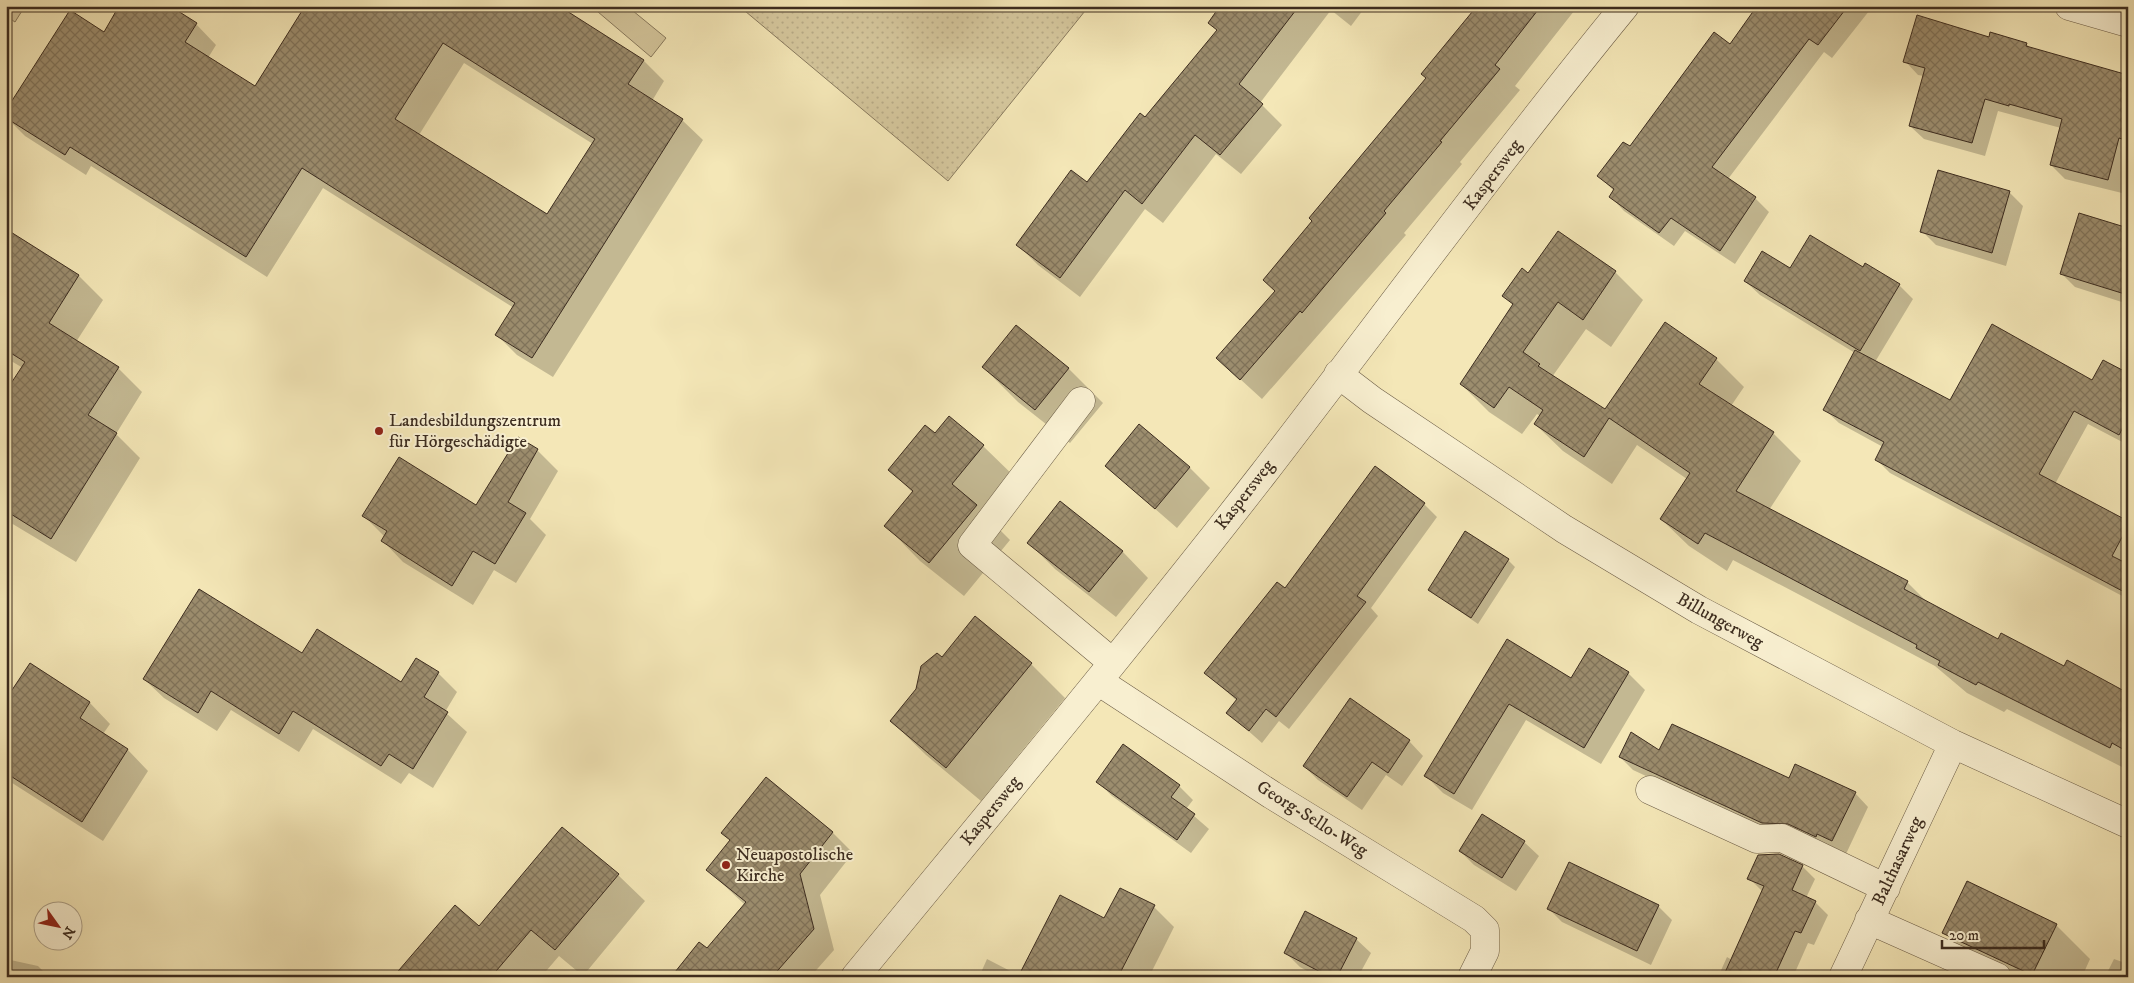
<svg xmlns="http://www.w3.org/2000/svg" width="2134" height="983" viewBox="0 0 2134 983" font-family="'IM FELL DW Pica',serif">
  <defs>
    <pattern id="grass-dots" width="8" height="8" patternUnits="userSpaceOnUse" patternTransform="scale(1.25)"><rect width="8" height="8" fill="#d5c79d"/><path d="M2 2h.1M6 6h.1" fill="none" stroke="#b8ab87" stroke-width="1.8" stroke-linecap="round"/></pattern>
    <pattern id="building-cross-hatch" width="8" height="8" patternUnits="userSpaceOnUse" patternTransform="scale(1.25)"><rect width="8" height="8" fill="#9c8d6e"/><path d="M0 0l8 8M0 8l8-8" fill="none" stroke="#80735a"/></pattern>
  </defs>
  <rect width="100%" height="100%" fill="#f4e7b7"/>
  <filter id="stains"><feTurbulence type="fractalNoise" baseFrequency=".004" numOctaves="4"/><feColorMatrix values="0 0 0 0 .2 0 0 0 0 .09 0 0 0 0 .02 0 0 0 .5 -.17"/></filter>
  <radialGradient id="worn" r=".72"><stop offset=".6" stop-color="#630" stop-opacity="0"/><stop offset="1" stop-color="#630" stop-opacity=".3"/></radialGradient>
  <path fill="url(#grass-dots)" stroke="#887a5e" d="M 739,6 L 1089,6 L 948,181 Z"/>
  <path fill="#d5c79d" stroke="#887a5e" d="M 6,6 L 25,6 L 15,22 L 6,16 Z
    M 591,6 L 627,6 L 666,38 L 651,57 Z"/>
  <path fill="#0003" fill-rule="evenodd" d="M 557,6 L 644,61 L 664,81 L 652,101 L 682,120 L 703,140 L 553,377 L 517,355 L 497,335 L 514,308 L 323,188 L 267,277 L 91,166 L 86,175 L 25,136 L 6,117 L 104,33 L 196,24 L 216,45 L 208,58 L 256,88 ZM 464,63 L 593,144 L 547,216 L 419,135 Z
    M 1222,6 L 1366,6 L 1351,26 L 1331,10 L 1260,103 L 1282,125 L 1241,174 L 1216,154 L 1163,223 L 1145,209 L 1080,297 L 1038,265 L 1018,245 L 1087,184 L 1145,118 L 1218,31 L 1209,22 Z
    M 1473,6 L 1578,6 L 1515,86 L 1520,90 L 1460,162 L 1462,164 L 1404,233 L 1406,235 L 1262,399 L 1217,358 L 1276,292 L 1476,9 Z
    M 1758,6 L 1873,6 L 1832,58 L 1824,52 L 1728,179 L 1755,198 L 1769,212 L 1735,264 L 1685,231 L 1674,246 L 1624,211 L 1610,196 L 1614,191 L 1599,176 L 1630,148 L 1731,46 Z
    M 1990,38 L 2026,44 L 2032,49 L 2122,75 L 2123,71 L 2128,72 L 2128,168 L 2122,193 L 2065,179 L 2051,165 L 2061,128 L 1998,111 L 1985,156 L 1924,139 L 1910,126 L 1924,76 L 1918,75 L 1905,61 Z
    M 2009,192 L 2023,206 L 2006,266 L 1936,245 L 1922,231 Z
    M 2128,229 L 2128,304 L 2075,287 L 2061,273 Z
    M 6,231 L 79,276 L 103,300 L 76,342 L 118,368 L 142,392 L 116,434 L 140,458 L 76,562 L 6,520 L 6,394 L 23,368 L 6,358 Z
    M 1559,233 L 1615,272 L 1643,300 L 1611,347 L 1586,329 L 1552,377 L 1605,411 L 1665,324 L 1716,359 L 1744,387 L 1731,406 L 1773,433 L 1801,461 L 1769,510 L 1907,582 L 1928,603 L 1998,641 L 2128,694 L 2128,770 L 2007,709 L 2004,712 L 1967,693 L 1935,666 L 1733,560 L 1727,571 L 1689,546 L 1661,519 L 1687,479 L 1637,445 L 1612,484 L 1563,451 L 1535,424 L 1540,416 L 1537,414 L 1522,434 L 1489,412 L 1461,384 L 1514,306 L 1504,296 L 1529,275 Z
    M 1791,269 L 1863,269 L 1899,285 L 1913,299 L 1875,362 L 1950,402 L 2128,374 L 2128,445 L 2088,424 L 2055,484 L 2128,523 L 2128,599 L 1890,473 L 1876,459 L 1883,447 L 1839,423 L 1825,410 L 1855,353 L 1760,295 L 1745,281 Z
    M 983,367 L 1068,368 L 1103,403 L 1070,443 L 1018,402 Z
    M 935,435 L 983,446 L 1018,480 L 987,517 L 1010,540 L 964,596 L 920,561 L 886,526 L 913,493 L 890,470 Z
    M 537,450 L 558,471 L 530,519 L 546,535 L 516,583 L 494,570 L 473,605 L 403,562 L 383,541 L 385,537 L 364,516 L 476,506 Z
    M 1106,466 L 1189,467 L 1210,488 L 1177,528 Z
    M 1424,504 L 1437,517 L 1371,608 L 1378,616 L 1289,729 L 1279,721 L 1262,743 L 1228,713 L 1237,701 L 1206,673 L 1286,590 Z
    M 1029,543 L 1122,551 L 1148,578 L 1116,617 L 1055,569 Z
    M 1508,560 L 1515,567 L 1478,624 L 1429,590 Z
    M 1507,641 L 1572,680 L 1628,673 L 1645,690 L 1601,764 L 1526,720 L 1472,810 L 1443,793 L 1426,776 Z
    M 302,655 L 402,684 L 438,673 L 457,692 L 445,712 L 467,732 L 433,788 L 409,773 L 401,784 L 313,729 L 299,752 L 231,710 L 217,731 L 164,698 L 144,679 Z
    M 942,659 L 1031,664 L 1065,698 L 981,801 L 926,755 L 891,721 Z
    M 30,665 L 90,703 L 110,724 L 103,734 L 128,750 L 148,771 L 103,841 L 9,781 L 6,785 L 6,702 Z
    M 1350,700 L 1409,741 L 1423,756 L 1402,786 L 1386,775 L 1362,810 L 1318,780 L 1304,766 Z
    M 1620,757 L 1790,779 L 1855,793 L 1868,807 L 1846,854 L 1776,836 L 1633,770 Z
    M 766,779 L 833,833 L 853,853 L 820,895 L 834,950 L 811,976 L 806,972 L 802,977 L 672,977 L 707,950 L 745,905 L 708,870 L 731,841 Z
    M 1098,782 L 1179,786 L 1193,800 L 1186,809 L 1209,829 L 1191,853 L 1112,796 Z
    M 1524,842 L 1539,856 L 1516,891 L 1474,865 L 1460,851 Z
    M 1802,866 L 1815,879 L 1806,898 L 1815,902 L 1828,915 L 1814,945 L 1808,943 L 1793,977 L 1718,977 L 1727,957 L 1732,960 L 1762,891 L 1749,878 Z
    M 618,875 L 645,901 L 583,976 L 559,956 L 541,977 L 395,977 Z
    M 1658,906 L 1672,920 L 1651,965 L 1562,922 L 1548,908 Z
    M 1154,907 L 1174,927 L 1149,977 L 979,977 L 987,959 L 1020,976 L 1105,919 Z
    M 2056,925 L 2090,959 L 2082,977 L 1999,977 L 1978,967 L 1944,932 Z
    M 1356,939 L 1371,953 L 1358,977 L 1318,977 L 1300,967 L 1286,953 Z
    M 6,959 L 38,966 L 49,977 L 6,977 Z
    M 2114,959 L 2128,964 L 2128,977 L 2105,977 Z"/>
  <path fill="url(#building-cross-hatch)" stroke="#3c2c1f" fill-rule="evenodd" d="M 119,6 L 170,6 L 197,23 L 185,42 L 255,86 L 305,6 L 559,6 L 644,60 L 628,84 L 683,119 L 532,358 L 495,335 L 515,303 L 302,168 L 246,257 L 70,147 L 65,155 L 6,118 L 6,110 L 70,10 L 104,32 ZM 443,43 L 595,139 L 547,214 L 395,119 Z
    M 1220,6 L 1299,6 L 1239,84 L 1263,104 L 1220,155 L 1195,135 L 1142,204 L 1125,190 L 1060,278 L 1016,245 L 1071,170 L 1087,182 L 1140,113 L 1145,117 L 1217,30 L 1208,23 Z
    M 1477,6 L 1541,6 L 1495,65 L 1500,69 L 1440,141 L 1442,142 L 1384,211 L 1386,213 L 1302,313 L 1300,311 L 1240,380 L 1216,358 L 1275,291 L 1263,280 L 1312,221 L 1309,218 L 1426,78 L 1421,74 Z
    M 1757,6 L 1848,6 L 1818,45 L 1809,39 L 1712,167 L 1756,197 L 1720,251 L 1671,218 L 1659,233 L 1609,197 L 1614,189 L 1597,176 L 1623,142 L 1630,146 L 1714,32 L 1730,44 Z
    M 1917,15 L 1989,37 L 1990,32 L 2027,43 L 2026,46 L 2128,75 L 2128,141 L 2119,138 L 2108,180 L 2050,165 L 2062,119 L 2009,104 L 2009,106 L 1985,99 L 1972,143 L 1909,126 L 1925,68 L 1903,62 Z
    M 1938,170 L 2010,191 L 1992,253 L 1920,232 Z
    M 2079,213 L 2128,228 L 2128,295 L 2060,274 Z
    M 6,229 L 79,275 L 49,323 L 119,367 L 88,415 L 117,433 L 51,539 L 6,511 L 6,391 L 25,362 L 6,350 Z
    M 1558,231 L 1616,271 L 1583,320 L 1558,302 L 1523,352 L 1540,364 L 1538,366 L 1605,409 L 1665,322 L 1717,358 L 1699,384 L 1774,432 L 1736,491 L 1908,581 L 1904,589 L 1998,639 L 2001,633 L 2064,666 L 2067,660 L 2128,693 L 2128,752 L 2112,743 L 2110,748 L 1978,682 L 1976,685 L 1938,665 L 1940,661 L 1916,648 L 1917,645 L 1705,533 L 1698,544 L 1660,519 L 1690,473 L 1609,418 L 1584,457 L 1534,424 L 1543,410 L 1509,387 L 1494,408 L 1460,384 L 1513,304 L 1502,296 L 1522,268 L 1528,273 Z
    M 1810,235 L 1863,267 L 1865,263 L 1900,284 L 1860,351 L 1744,281 L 1762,251 L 1790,268 Z
    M 1992,324 L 2092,380 L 2103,360 L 2128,373 L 2128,418 L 2119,435 L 2074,411 L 2039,474 L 2128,521 L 2128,526 L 2112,556 L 2128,564 L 2128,594 L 1875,460 L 1884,442 L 1823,410 L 1855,350 L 1950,400 Z
    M 1016,325 L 1069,368 L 1035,410 L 982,367 Z
    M 949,416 L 984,445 L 952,484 L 977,505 L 929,563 L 884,526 L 913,491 L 888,470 L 925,425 L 935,433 Z
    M 1139,424 L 1190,467 L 1155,509 L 1105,466 Z
    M 518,437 L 538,449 L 508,502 L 526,513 L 495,564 L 473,551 L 452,586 L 381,541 L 387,531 L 362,516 L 399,457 L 476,505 Z
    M 1375,466 L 1425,503 L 1357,596 L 1366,602 L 1276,717 L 1266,709 L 1249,731 L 1226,713 L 1237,699 L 1204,673 L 1277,582 L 1285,588 Z
    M 1060,501 L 1123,551 L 1089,592 L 1027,543 Z
    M 1465,531 L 1509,559 L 1471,618 L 1428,590 Z
    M 199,589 L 302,653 L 317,629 L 401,682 L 416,658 L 439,672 L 424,697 L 448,712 L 413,769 L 389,754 L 381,766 L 293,711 L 279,734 L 211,691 L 198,713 L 143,679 Z
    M 975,616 L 1032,663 L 946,768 L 890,721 L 916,689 L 921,666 L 937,653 L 942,657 Z
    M 1507,639 L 1571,678 L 1589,648 L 1629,672 L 1584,748 L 1509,704 L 1454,794 L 1424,776 Z
    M 30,663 L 90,702 L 80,718 L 128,749 L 82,822 L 6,773 L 6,699 Z
    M 1350,698 L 1410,740 L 1388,773 L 1372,762 L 1347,797 L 1303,766 Z
    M 1672,724 L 1789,778 L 1795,764 L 1856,792 L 1832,841 L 1817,834 L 1816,837 L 1788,824 L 1762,823 L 1619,757 L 1631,732 L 1659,750 Z
    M 1123,744 L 1180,785 L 1171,797 L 1195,814 L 1177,840 L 1096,782 Z
    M 766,777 L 833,832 L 800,874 L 814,929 L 772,977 L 671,977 L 699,942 L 707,948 L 746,902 L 706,870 L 730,840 L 721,833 Z
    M 1482,814 L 1525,841 L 1502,878 L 1459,851 Z
    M 562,827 L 619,874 L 555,950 L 531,930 L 491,977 L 393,977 L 455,905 L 479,926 Z
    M 1779,854 L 1803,865 L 1792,890 L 1816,901 L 1801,933 L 1795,931 L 1774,977 L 1723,977 L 1764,886 L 1747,879 L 1758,855 Z
    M 1569,862 L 1659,905 L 1637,951 L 1547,909 Z
    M 1967,881 L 2057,924 L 2032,975 L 1942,933 Z
    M 1120,888 L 1155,905 L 1118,977 L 1018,977 L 1060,895 L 1104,918 Z
    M 1305,911 L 1357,938 L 1337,977 L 1330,977 L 1284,953 Z"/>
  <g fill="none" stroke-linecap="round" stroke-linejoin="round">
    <g stroke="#6a5b45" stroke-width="29">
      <path id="minor" d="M 2069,6 L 2128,23
        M 1338,374 L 1372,400 L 1564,529 L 1699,610 L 1953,744 L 2128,824
        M 1081,401 L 972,545 L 1112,662
        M 1098,681 L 1272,795 L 1474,919 L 1485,930 L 1485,951 L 1472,977
        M 1650,790 L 1757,839 L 1782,838 L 1886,888
        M 1869,920 L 1997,977
        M 855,977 C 992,810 1131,644 1263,474 C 1383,318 1500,159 1625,6
        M 1843,977 L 1953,744"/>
    </g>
    <use href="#minor" stroke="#f8efd0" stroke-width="28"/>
  </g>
  <g fill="#8f2418" stroke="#f8efd0" stroke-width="2">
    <circle cx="379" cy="431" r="5"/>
    <circle cx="726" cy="865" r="5"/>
  </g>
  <g text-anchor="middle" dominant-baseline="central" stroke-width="4" stroke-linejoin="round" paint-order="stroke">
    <g font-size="18" fill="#3c2c1f" stroke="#f8efd0">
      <text transform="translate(1493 175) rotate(-53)">Kaspersweg</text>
      <text transform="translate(1245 495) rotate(-52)">Kaspersweg</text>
      <text transform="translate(1720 621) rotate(29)">Billungerweg</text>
      <text transform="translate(991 811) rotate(-51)">Kaspersweg</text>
      <text transform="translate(1312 819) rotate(32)">Georg-Sello-Weg</text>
      <text transform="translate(1898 861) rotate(-65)">Balthasarweg</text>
    </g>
    <g font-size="18" fill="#3c2c1f" stroke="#f8efd0" text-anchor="start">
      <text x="389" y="421">Landesbildungszentrum<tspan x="389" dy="21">für Hörgeschädigte</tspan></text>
      <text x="736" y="855">Neuapostolische<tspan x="736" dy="21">Kirche</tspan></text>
    </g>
  </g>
  <rect width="2134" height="983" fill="none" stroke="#f4e7b7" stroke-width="25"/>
  <rect x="8" y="8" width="2119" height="968" fill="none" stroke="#3c2c1f" stroke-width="2.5"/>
  <rect x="12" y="12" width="2109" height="958" fill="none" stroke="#3c2c1f"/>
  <g transform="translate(58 926) rotate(123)"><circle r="24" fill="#f8efd0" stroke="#ada189"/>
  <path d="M0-4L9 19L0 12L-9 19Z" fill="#8f2418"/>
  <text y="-8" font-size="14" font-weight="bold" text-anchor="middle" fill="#3c2c1f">N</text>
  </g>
  <path d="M1942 940v8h102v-8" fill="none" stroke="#3c2c1f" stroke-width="2.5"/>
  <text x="1949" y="940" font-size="15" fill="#3c2c1f" stroke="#f8efd0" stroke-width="4" paint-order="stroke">20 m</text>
  <rect width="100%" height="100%" filter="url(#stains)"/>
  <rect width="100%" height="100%" fill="url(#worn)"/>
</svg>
